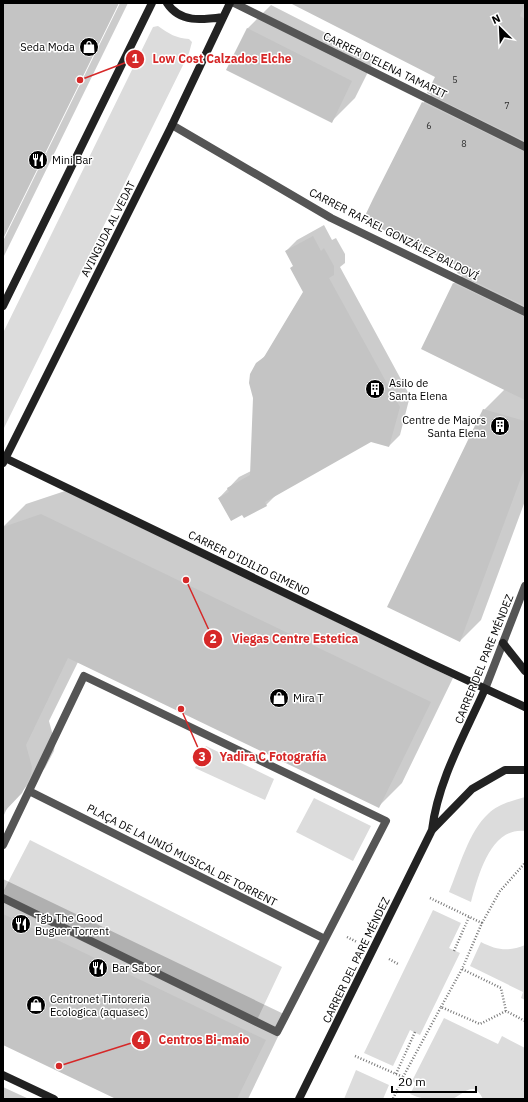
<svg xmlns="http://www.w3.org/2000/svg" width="528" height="1102" viewBox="0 0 528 1102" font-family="'IBM Plex Sans',sans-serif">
  <rect width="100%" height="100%" fill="#fff"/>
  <path fill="#dcdcdc" d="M 158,26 C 169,34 176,38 189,39 L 192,42 L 189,53 L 3,430 L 3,333 L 153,27 Z
    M 206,746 L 274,779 L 265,800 L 195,768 Z
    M 525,797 L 525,831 C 490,827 478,877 471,902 L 449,892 C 459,868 469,831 488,814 C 498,804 512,801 525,797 Z
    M 314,798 L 371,826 L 353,861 L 296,832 Z
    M 30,840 L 282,967 L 256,1022 L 3,898 L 3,892 Z
    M 433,910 L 461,923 L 449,948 L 460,953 L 420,1035 L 410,1030 L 393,1066 L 364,1053 Z
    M 481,942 C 496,950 509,952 525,945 L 525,1000 L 521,998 L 523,992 L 470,966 Z
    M 444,1018 L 498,1044 L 502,1036 L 525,1048 L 525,1099 L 483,1099 C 472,1077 462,1098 450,1099 C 436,1101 423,1100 410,1094 L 416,1083 L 412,1081 Z
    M 356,1070 L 389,1085 L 383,1099 L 344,1099 Z"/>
  <path fill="#0003" d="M 120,3 L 128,3 L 3,258 L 3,241 Z
    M 292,3 L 525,3 L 525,501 L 481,620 L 460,641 L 484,410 L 505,389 L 453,284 L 463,275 L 423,103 L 432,94 L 437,77 Z
    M 271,5 L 375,58 L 355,98 L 332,121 L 247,29 Z
    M 324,225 L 332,240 L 336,238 L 345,254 L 345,263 L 340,267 L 410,396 L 400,435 L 389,446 L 371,441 L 277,494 L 266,505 L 242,514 L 219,498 L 239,477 L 251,471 L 257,364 L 268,353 L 304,292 L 294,265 L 286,251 L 297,240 Z
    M 65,491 L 453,678 L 402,783 L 379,806 L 78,662 L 49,721 L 55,743 L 54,751 L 45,768 L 16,797 L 11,800 L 3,817 L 3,527 L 26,504 Z
    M 3,879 L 288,1016 L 248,1099 L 118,1099 L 3,1044 Z
    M 3,1087 L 29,1099 L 3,1099 Z"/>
  <path fill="#c4c4c4" d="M 3,3 L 119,3 L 3,239 Z
    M 290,3 L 525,3 L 520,16 L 525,19 L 525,141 L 427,93 L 435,77 Z
    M 247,28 L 352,81 L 332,123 L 226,70 Z
    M 422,102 L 525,152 L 525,306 L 457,273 L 460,267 L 363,220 L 373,199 Z
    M 313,236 L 321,251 L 324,248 L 334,266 L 334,275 L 329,278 L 400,407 L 389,447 L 371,442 L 265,502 L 267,506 L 244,518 L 242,515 L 231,521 L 218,498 L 229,492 L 227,488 L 250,475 L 253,398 L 249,383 L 250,374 L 256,363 L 264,357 L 303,292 L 290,268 L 293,266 L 285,251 Z
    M 453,283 L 525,317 L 525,400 L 421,349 Z
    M 483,409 L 525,421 L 525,467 L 460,642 L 387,607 Z
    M 41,514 L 431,702 L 379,808 L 68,658 L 26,745 L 32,767 L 31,775 L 22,793 L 3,813 L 3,527 Z
    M 3,914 L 266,1040 L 237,1099 L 116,1099 L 3,1045 Z"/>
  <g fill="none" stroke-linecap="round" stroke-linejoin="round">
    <path stroke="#777" stroke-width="2.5" stroke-dasharray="1 2" stroke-linecap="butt" d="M 430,898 L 482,923 L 462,969 L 501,988 L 506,1011 L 525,1021
      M 482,923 L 500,891 L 525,863
      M 347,937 L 357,942
      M 454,951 L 469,917
      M 389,959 L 398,964
      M 441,1007 L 462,969
      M 355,1056 L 403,1077 L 393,1099
      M 396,1074 L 415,1032
      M 403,1077 L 441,1007 L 480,1024 L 506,1011"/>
    <path stroke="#555" stroke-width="8" d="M 234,3 L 525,147
      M 172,125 L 331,218 L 525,312
      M 485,689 L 525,586
      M 29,791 L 325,939
      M 3,845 L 84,676 L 386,821 L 277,1032 L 3,898"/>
    <path stroke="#222" stroke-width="8" d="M 167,3 C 180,23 202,20 223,17
      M 3,306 L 152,3
      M 3,457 L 428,662 L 525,707
      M 3,463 L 172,125 L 230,3
      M 503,643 L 525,671
      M 432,830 C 438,780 465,734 485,689
      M 3,1075 L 54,1099
      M 299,1099 L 432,830 L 472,789 L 505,770 L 525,770"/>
  </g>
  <defs>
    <g id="shop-disc" transform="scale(1)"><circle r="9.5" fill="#000" stroke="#fff"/><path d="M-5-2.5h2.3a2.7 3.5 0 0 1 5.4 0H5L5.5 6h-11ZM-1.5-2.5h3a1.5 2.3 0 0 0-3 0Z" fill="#fff"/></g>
    <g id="restaurant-disc" transform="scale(1)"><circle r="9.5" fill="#000" stroke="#fff"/><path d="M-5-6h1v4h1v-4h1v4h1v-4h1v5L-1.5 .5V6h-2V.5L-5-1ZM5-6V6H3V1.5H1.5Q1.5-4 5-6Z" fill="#fff"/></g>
    <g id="building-disc" transform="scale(1)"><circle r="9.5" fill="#000" stroke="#fff"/><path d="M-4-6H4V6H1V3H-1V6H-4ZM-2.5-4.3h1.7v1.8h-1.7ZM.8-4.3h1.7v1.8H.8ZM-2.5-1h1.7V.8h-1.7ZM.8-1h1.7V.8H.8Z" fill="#fff"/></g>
  </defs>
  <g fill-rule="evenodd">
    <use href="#shop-disc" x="89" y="47"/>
    <use href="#restaurant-disc" x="38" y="160"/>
    <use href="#building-disc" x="375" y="389"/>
    <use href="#building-disc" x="500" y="426"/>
    <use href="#shop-disc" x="279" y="698"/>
    <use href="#restaurant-disc" x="21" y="924"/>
    <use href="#restaurant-disc" x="98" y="968"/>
    <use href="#shop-disc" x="36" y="1005"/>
  </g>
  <g text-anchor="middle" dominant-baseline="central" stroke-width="3" stroke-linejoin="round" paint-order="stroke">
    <g font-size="9" fill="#313131">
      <text x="455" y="79">5</text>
      <text x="507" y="105">7</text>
      <text x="429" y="125">6</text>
      <text x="464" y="143">8</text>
    </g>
    <g font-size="11" fill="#000" stroke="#fff" text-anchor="start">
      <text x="75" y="47" text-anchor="end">Seda Moda</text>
      <text x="52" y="160">Mini Bar</text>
      <text x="389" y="383">Asilo de<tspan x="389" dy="13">Santa Elena</tspan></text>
      <text x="486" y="420" text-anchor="end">Centre de Majors<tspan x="486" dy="13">Santa Elena</tspan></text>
      <text x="293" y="698">Mira T</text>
      <text x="35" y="918">Tgb The Good<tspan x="35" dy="13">Buguer Torrent</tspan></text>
      <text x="112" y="968">Bar Sabor</text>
      <text x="50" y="999">Centronet Tintoreria<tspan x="50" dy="13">Ecologica (aquasec)</tspan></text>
    </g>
    <g font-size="11" fill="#000" stroke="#fff">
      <text transform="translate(385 65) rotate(26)">CARRER D'ELENA TAMARIT</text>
      <text transform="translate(108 229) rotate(-63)">AVINGUDA AL VEDAT</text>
      <text transform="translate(394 234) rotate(27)">CARRER RAFAEL GONZÁLEZ BALDOVÍ</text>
      <text transform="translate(249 563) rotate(26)">CARRER D'IDILIO GIMENO</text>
      <text transform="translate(484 659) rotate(-68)">CARRER DEL PARE MÉNDEZ</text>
      <text transform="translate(182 855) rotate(27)">PLAÇA DE LA UNIÓ MUSICAL DE TORRENT</text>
      <text transform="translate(356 960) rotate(-64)">CARRER DEL PARE MÉNDEZ</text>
    </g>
  </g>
  <path fill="none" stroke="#d62828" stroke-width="1.5" d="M80 80L135 59M186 580L213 639M181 709L202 757M59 1066L141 1040"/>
  <g fill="#d62828" stroke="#fff" stroke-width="1.5">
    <circle cx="80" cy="80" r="4"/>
    <circle cx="186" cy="580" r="4"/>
    <circle cx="181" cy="709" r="4"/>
    <circle cx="59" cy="1066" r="4"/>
    <circle cx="135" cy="59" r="10"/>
    <circle cx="213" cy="639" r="10"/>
    <circle cx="202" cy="757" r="10"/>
    <circle cx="141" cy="1040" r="10"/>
  </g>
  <g font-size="12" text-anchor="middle" font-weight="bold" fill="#fff">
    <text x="135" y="63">1</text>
    <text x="213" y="643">2</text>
    <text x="202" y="761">3</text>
    <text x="141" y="1044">4</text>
  </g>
  <g font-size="12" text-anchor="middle" font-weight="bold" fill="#d62828" stroke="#fff" stroke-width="3" stroke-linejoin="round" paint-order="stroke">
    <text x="222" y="63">Low Cost Calzados Elche</text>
    <text x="295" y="643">Viegas Centre Estetica</text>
    <text x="273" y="761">Yadira C Fotografía</text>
    <text x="204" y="1044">Centros Bi-maio</text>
  </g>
  <rect width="528" height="1102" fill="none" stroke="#000000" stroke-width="8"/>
  <g transform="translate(500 28) rotate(336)" stroke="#ffffff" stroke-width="3" paint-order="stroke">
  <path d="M0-3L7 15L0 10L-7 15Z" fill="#000000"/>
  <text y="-6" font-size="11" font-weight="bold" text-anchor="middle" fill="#000000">N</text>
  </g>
  <path d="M392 1086v6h84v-6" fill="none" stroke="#000000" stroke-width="2"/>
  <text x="398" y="1086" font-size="12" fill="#000000" stroke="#ffffff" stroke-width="3" paint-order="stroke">20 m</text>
</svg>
